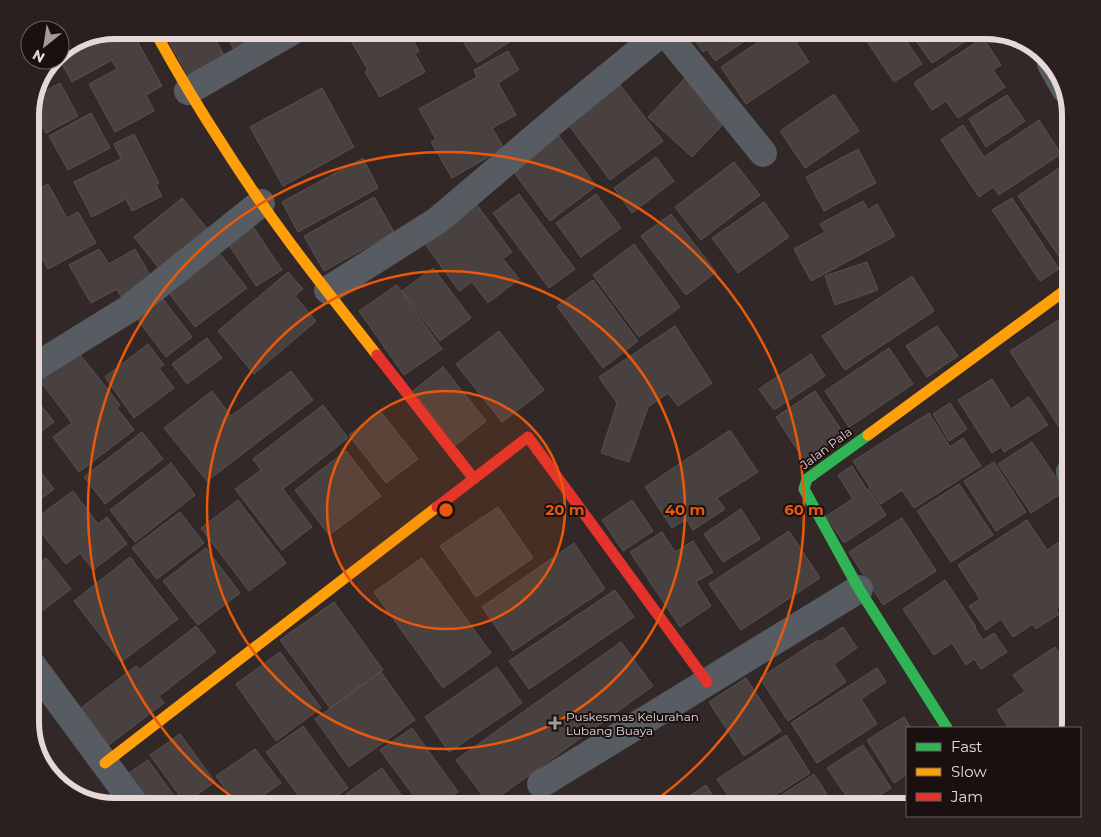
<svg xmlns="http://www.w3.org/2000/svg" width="1101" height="837" viewBox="0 0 1101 837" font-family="Montserrat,sans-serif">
  <rect width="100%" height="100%" fill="#322828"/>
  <path fill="#494040" stroke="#5a5150" d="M 115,30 L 131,30 L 162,86 L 146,95 L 154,111 L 115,132 L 89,84 L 117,69 L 112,60 L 72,82 L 60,60 L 60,53 L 74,45 Z
    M 187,30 L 210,30 L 225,57 L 189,77 L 168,40 Z
    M 223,30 L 284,30 L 237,55 Z
    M 345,30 L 407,30 L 419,51 L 415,54 L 425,72 L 380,97 L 365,72 L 368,70 Z
    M 445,30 L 509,30 L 514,39 L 477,63 L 457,32 L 450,37 Z
    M 688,30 L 761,30 L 715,61 L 707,49 L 703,52 Z
    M 776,30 L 788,30 L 809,62 L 746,104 L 721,67 Z
    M 869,30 L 899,30 L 922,64 L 894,82 L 862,34 Z
    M 909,30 L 921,30 L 913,35 Z
    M 932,30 L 983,30 L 932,63 L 916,41 Z
    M 983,38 L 1001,65 L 993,70 L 1005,87 L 958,118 L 946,101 L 932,110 L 914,83 Z
    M 508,51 L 519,70 L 498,83 L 516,115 L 492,128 L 504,148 L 452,178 L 431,142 L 436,139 L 419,109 L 477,77 L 474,70 Z
    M 688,75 L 732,115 L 692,157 L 648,117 Z
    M 60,83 L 78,116 L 46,133 L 31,106 L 33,98 Z
    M 620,85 L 663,141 L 610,180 L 567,123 Z
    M 322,88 L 354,147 L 283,186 L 250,127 Z
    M 834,94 L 859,131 L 805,168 L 780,131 Z
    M 1007,95 L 1025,121 L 986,147 L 969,119 Z
    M 91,113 L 110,148 L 68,170 L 49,136 Z
    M 1039,120 L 1061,154 L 999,195 L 993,187 L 979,197 L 941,140 L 963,125 L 984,157 Z
    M 556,132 L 596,186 L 550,221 L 510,167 Z
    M 134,134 L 159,183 L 156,185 L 162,196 L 132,211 L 126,199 L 92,217 L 74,182 L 121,159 L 114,144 Z
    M 858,149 L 876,183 L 824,211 L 806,177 Z
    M 656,157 L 674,181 L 632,213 L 614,188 Z
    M 363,158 L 378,188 L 298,232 L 282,202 Z
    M 1071,160 L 1071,251 L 1060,258 L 1018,196 Z
    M 734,162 L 760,195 L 701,240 L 675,207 Z
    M 48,184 L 67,218 L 78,212 L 96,243 L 48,269 L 31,237 L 38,233 L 30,218 L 30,193 Z
    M 519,194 L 575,269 L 549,288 L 493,213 Z
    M 596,194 L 621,228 L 581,257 L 556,223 Z
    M 374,197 L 394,232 L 324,271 L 304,236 Z
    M 182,198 L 210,232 L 162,272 L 134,237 Z
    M 1012,198 L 1059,269 L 1040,281 L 992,210 Z
    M 863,201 L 868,210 L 877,204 L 895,236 L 811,281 L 794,249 L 825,232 L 820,224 Z
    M 764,202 L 789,237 L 738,273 L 712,238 Z
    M 477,205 L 512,252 L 503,259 L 519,279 L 488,303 L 472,282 L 459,291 L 425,244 Z
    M 671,214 L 716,272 L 686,295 L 641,236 Z
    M 248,219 L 282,270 L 256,286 L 223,236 Z
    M 634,244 L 680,307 L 639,337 L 593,275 Z
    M 213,245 L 247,288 L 195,327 L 162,284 Z
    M 99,249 L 109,264 L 135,249 L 155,284 L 124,302 L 117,289 L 91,303 L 69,265 Z
    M 867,262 L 878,290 L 835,305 L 825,276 Z
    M 433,268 L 471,318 L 440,341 L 402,291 Z
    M 288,272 L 303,289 L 295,296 L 316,321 L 254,374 L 218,331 Z
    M 912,276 L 934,311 L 845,370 L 822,336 Z
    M 593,280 L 638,341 L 603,368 L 557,306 Z
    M 397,285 L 442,349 L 404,375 L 359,311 Z
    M 160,295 L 192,337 L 166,357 L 134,315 Z
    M 1062,318 L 1071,331 L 1071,424 L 1061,430 L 1010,351 Z
    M 675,326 L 712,383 L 678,406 L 668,393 L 648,407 L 629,462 L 601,453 L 617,403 L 599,377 Z
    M 937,326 L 958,356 L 927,377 L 906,346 Z
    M 499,331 L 544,390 L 502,422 L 456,364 Z
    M 207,338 L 222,358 L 187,384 L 172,364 Z
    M 148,344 L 164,365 L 159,368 L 174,388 L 134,418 L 105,377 Z
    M 889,348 L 913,384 L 849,427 L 825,391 Z
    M 78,352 L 120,405 L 117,408 L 134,430 L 79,472 L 53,437 L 72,423 L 40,381 Z
    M 811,354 L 825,376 L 774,410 L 759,389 Z
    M 443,367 L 486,421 L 456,445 L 413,391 Z
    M 291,371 L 313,400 L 207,481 L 164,428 L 212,391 L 231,416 Z
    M 992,379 L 1011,409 L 1029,397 L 1048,425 L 1004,452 L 1001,447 L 992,453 L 958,400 Z
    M 30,391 L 54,422 L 31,439 L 30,438 Z
    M 815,391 L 844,434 L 804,460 L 776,417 Z
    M 950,403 L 967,429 L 949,441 L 933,414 Z
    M 323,405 L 348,438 L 283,489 L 312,527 L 282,550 L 235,489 L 261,470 L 253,459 Z
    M 380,411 L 418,459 L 386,483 L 349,435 Z
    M 929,413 L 950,447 L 963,438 L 981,466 L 914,508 L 902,490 L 881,504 L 853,461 Z
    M 730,430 L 758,472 L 717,498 L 725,509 L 693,530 L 686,519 L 672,528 L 645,487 Z
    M 142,432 L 163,459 L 105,504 L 84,477 Z
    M 1071,433 L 1071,458 L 1059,441 Z
    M 1032,442 L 1065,491 L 1031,513 L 998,464 Z
    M 346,451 L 381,496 L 329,535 L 295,490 Z
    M 30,458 L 54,489 L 30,507 Z
    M 994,462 L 1026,512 L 996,531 L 964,481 Z
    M 171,463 L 195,495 L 135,542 L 110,510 Z
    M 852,466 L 867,490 L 869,489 L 886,515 L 844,543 L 826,516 L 853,499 L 838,475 Z
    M 959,484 L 993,535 L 951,562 L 917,511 Z
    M 73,491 L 98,524 L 107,517 L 127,544 L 93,570 L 80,553 L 66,564 L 32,521 Z
    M 238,500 L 286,563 L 249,591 L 201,528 Z
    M 632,500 L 653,531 L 623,551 L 602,520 Z
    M 498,507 L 533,558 L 476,597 L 440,546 Z
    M 741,509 L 760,539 L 723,562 L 704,534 Z
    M 180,512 L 204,543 L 157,579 L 132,548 Z
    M 902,518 L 936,571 L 883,605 L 849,552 Z
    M 1027,520 L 1047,550 L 1067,537 L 1071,543 L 1071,563 L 1063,569 L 1068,575 L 1066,577 L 1071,585 L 1071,598 L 1056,609 L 1059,614 L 1036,629 L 1033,624 L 1013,637 L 1001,619 L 986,630 L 969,606 L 980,599 L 958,565 Z
    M 789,531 L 820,578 L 741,630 L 709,584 Z
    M 662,532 L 675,552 L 693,541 L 713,572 L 696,582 L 711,606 L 680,627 L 630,552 Z
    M 30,537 L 42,552 L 30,561 Z
    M 574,543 L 605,589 L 513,651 L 482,607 Z
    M 206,548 L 240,593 L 198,625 L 163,581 Z
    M 130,557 L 178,619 L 121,662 L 74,601 Z
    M 46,558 L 71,589 L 30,620 L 30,570 Z
    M 422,558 L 491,653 L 443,688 L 374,592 Z
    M 945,580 L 976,627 L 975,628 L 983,640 L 994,633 L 1007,652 L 981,669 L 974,659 L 966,665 L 952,643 L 934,655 L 903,609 Z
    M 615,590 L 634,617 L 529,689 L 509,661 Z
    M 334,602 L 383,670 L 330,708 L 280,640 Z
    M 196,626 L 216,652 L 159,696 L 164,703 L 106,747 L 77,711 L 136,666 L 139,670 Z
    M 843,627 L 857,648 L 834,664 L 846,682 L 788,721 L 760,678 L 818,640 L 820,642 Z
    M 621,642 L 653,686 L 489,804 L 456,760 Z
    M 1055,647 L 1071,668 L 1071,723 L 1063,728 L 1049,728 L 1047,726 L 1043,728 L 1009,728 L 997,710 L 1025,691 L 1013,675 Z
    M 280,652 L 321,708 L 276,741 L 236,684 Z
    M 497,667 L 522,703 L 449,752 L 425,717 Z
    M 877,668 L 886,682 L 861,699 L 877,724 L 817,763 L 791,723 Z
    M 381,672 L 415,720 L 349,767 L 315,719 Z
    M 746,678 L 781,731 L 744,756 L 709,702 Z
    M 904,717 L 911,728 L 907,728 L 907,774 L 894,783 L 867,740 Z
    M 303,726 L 348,788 L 321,807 L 307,807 L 266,752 Z
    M 412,728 L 458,792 L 437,807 L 422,807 L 380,750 Z
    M 180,734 L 215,782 L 185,803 L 150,755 Z
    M 786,735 L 810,773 L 757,807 L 736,807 L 717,779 Z
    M 863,745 L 891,788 L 861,807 L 854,807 L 827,768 Z
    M 255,749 L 281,783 L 247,807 L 238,807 L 216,776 Z
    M 148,760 L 182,807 L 141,807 L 120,779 Z
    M 382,768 L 410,807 L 355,807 L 346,794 Z
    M 814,774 L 835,807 L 763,807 Z
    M 706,785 L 720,807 L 673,807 Z
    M 216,795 L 225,807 L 199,807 Z
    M 889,796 L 895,807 L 872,807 Z"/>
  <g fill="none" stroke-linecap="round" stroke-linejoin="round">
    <path stroke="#565c61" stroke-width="28" d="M 664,31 L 763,153
      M 1051,64 L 1065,89
      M 188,91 L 294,30
      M 328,290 L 438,220 L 565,112 L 665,30
      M 30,370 L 127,310 L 261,203
      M 1070,472 L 1071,473
      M 30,662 L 137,807
      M 541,784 L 859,589"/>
    <path stroke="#30b455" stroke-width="11" d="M 868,435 L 807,479 L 804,489 L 859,589 L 947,728"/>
    <path stroke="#ff9f0a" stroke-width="11" d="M 154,30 C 176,70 199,109 224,147 C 270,220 324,288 377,355
      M 868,435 L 1071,286
      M 105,763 L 437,507"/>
    <path stroke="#e5322d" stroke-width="11" d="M 377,355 L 474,479
      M 437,507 L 528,437 L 707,682"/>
  </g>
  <circle cx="446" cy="510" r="119" fill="#e8590c" fill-opacity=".12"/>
  <g fill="none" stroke="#e8590c" stroke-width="2.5">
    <circle cx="446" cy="510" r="119"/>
    <circle cx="446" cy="510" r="239"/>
    <path d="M246 807A358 358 0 1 1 646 807"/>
  </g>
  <path fill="#a69a99" stroke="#19100f" stroke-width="2" d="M552.5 715.5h5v5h5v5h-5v5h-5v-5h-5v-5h5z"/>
  <g text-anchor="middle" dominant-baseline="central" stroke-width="4" stroke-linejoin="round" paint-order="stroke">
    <g font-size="12" fill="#e5d8d6" stroke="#19100f">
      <text transform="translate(826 448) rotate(-37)">Jalan Pala</text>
    </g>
    <g font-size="12" fill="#e5d8d6" stroke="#19100f" text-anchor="start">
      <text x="566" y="716">Puskesmas Kelurahan<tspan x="566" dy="14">Lubang Buaya</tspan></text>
    </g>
  </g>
  <path d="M0 0H1101V837H0ZM115 39H986A76 76 0 0 1 1062 115V722A76 76 0 0 1 986 798H115A76 76 0 0 1 39 722V115A76 76 0 0 1 115 39Z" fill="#29201f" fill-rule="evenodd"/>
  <path fill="none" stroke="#e5d8d6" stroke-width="6" d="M115 39H986A76 76 0 0 1 1062 115V722A76 76 0 0 1 986 798H115A76 76 0 0 1 39 722V115A76 76 0 0 1 115 39Z"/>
  <circle cx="446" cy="510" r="8" fill="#e8590c" stroke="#19100f" stroke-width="2.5"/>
  <g font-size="15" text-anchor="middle" font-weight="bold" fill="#e8590c" stroke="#19100f" stroke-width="4" stroke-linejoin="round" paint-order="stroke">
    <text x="565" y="515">20 m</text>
    <text x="685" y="515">40 m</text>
    <text x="804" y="515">60 m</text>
  </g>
  <rect x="906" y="727" width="175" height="90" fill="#19100f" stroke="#6b605f"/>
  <rect x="916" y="743" width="25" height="8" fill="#30b455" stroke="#6b605f"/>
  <text x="951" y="752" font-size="15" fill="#e5d8d6">Fast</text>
  <rect x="916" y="768" width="25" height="8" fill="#ff9f0a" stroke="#6b605f"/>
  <text x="951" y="777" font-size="15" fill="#e5d8d6">Slow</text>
  <rect x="916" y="793" width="25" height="8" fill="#e5322d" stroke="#6b605f"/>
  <text x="951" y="802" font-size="15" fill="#e5d8d6">Jam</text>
  <g transform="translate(45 45) rotate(210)"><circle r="24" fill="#19100f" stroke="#6b605f"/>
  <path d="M0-4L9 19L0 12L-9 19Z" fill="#a69a99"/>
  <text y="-8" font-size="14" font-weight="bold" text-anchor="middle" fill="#e5d8d6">N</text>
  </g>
</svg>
